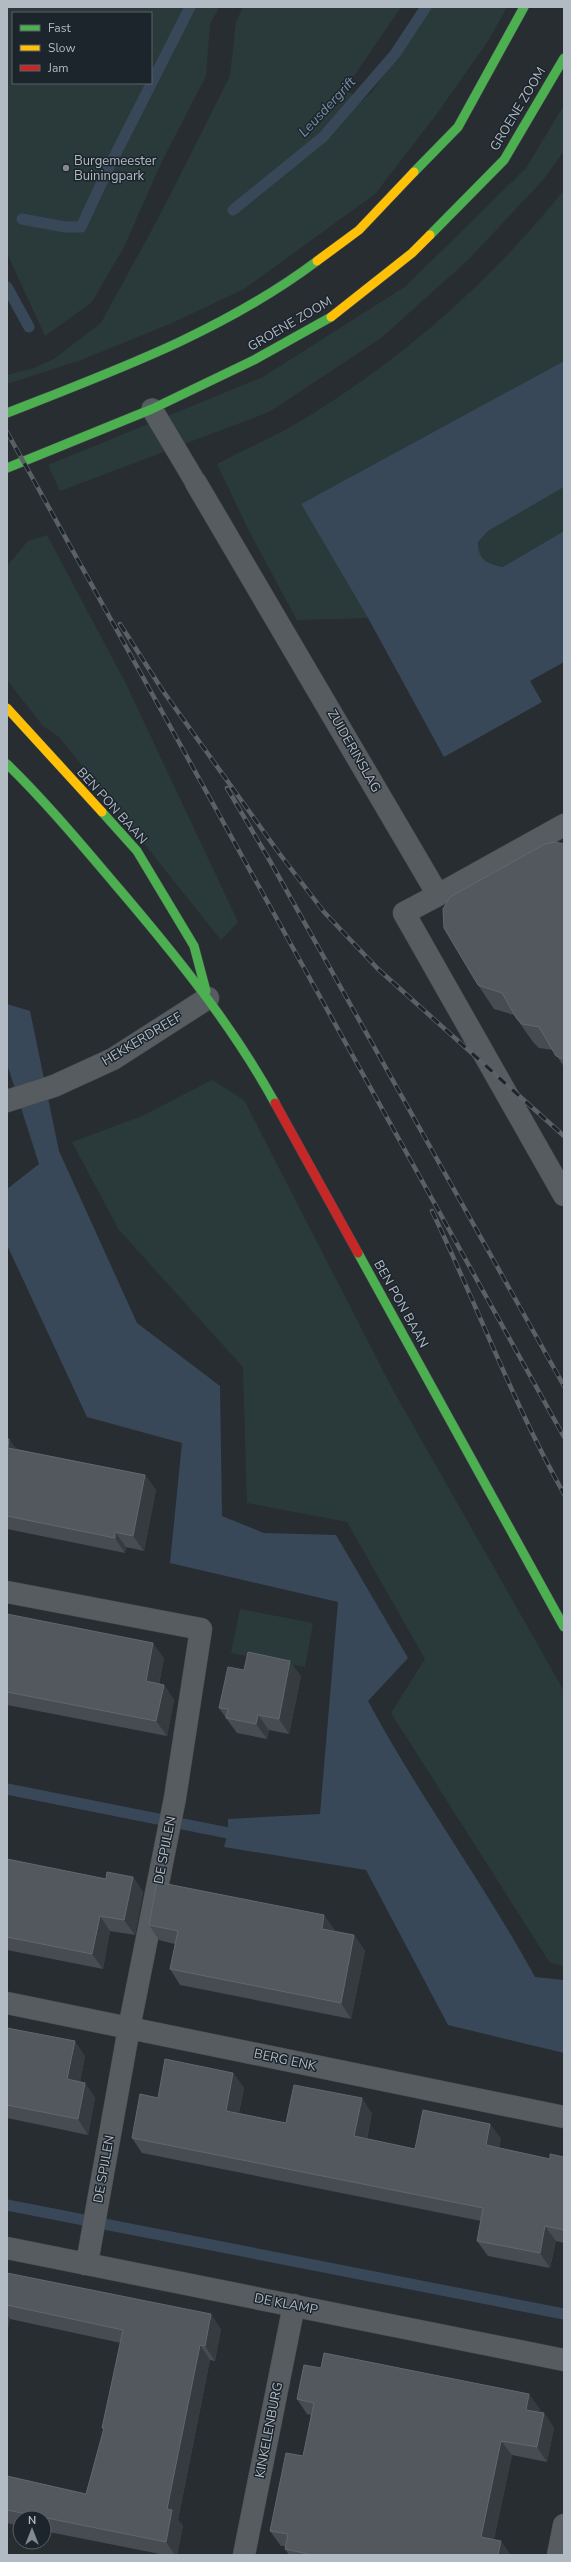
<svg xmlns="http://www.w3.org/2000/svg" width="571" height="2562" viewBox="0 0 571 2562" font-family="'Nunito Sans',sans-serif">
  <rect width="100%" height="100%" fill="#282d32"/>
  <path fill="#2a3a3a" fill-rule="evenodd" d="M 7,7 L 219,7 L 210,24 L 206,76 L 161,163 L 124,247 L 92,302 L 45,336 L 7,253 ZM 13,13 L 151,13 L 151,83 L 13,83 Z
    M 243,7 L 401,7 L 345,89 L 362,101 L 372,92 L 430,7 L 507,7 L 488,41 L 436,115 L 375,194 L 244,289 L 172,323 L 81,360 L 7,384 L 7,375 L 34,368 L 54,359 L 101,323 L 161,213 L 230,76 L 236,22 Z
    M 564,105 L 564,151 L 543,180 L 468,260 L 381,338 L 269,412 L 60,491 L 48,465 L 263,377 L 406,286 L 526,168 Z
    M 564,190 L 564,361 L 301,504 L 368,618 L 297,620 L 249,531 L 217,464 C 248,448 280,434 309,416 C 405,357 494,278 564,190 Z
    M 564,487 L 564,531 L 503,567 C 486,564 478,560 478,542 L 488,531 Z
    M 47,535 L 126,684 L 238,922 L 221,940 L 59,737 L 43,726 L 7,680 L 7,566 L 28,541 Z
    M 212,1080 L 244,1100 L 393,1390 L 564,1691 L 564,1966 L 550,1963 L 391,1713 L 425,1659 L 347,1522 L 247,1503 L 243,1367 L 119,1230 L 72,1142 L 142,1116 Z
    M 240,1609 L 313,1623 L 305,1667 L 231,1653 Z"/>
  <path fill="#384858" d="M 564,361 L 564,487 L 488,531 L 478,542 C 478,560 487,564 503,567 L 564,531 L 564,662 L 530,681 L 542,702 L 444,757 L 368,618 L 301,504 Z
    M 7,1004 L 30,1011 L 59,1151 L 137,1323 L 220,1386 L 222,1516 L 264,1533 L 336,1535 L 408,1658 L 368,1701 C 419,1796 483,1882 535,1977 L 564,1980 L 564,2053 L 448,2025 L 366,1870 L 224,1847 L 228,1833 L 228,1819 L 320,1814 L 338,1602 L 170,1563 L 182,1443 L 87,1417 L 7,1245 L 7,1189 L 39,1164 L 7,1064 Z"/>
  <g fill="none" stroke-linecap="round" stroke-linejoin="round">
    <path stroke="#384858" stroke-width="11" d="M 233,210 L 323,137 L 395,54 L 426,7
      M 22,219 L 65,227 L 81,227 L 109,167 L 190,7
      M 7,287 L 29,327
      M 7,1789 L 228,1833
      M 7,2205 L 564,2314"/>
    <g stroke="#44484c" stroke-width="22">
      <path id="lane" d="M 152,409 L 196,483"/>
    </g>
    <g stroke="#44484c" stroke-width="23">
      <path id="street" d="M 196,483 L 438,895 L 564,825
        M 438,895 L 404,913 L 564,1195
        M 7,1101 L 54,1086 L 113,1059 L 208,998
        M 7,1592 L 201,1629 L 175,1798 L 129,2028 L 89,2252 L 85,2264
        M 7,2003 L 564,2117
        M 7,2248 L 564,2360
        M 244,2555 L 294,2305
        M 558,2555 L 564,2525"/>
    </g>
    <g stroke="#454a4f" stroke-width="10">
      <path id="fast" d="M 414,172 L 458,127 L 524,7
        M 430,235 L 504,160 L 564,58
        M 7,413 C 114,371 224,331 317,261
        M 7,468 L 152,409 L 254,360 L 331,317
        M 7,764 C 45,801 80,843 114,883 C 173,952 231,1023 275,1103
        M 102,812 L 137,851 L 194,946 L 206,991
        M 358,1253 L 564,1627"/>
    </g>
    <g stroke="#454a4f" stroke-width="10">
      <path id="slow" d="M 317,261 L 359,230 L 414,172
        M 331,317 L 412,253 L 430,235
        M 7,708 L 102,812"/>
    </g>
    <g stroke="#454a4f" stroke-width="10">
      <path id="jam" d="M 275,1103 L 358,1253"/>
    </g>
    <use href="#lane" stroke="#575c61" stroke-width="21"/>
    <use href="#street" stroke="#575c61" stroke-width="22"/>
    <use href="#fast" stroke="#4caf50" stroke-width="9"/>
    <use href="#slow" stroke="#ffc107" stroke-width="9"/>
    <use href="#jam" stroke="#c62828" stroke-width="9"/>
    <g stroke="#5c6064" stroke-width="4.5">
      <path id="rail" d="M 7,432 L 564,1437
        M 120,624 L 163,691 L 279,853 L 324,912 L 378,969 L 564,1136
        M 227,788 L 270,861 L 564,1386
        M 432,1211 C 477,1305 513,1403 564,1494"/>
    </g>
    <use href="#rail" stroke="#1c242c" stroke-width="3" stroke-dasharray="9" stroke-linecap="butt"/>
  </g>
  <path fill="#484c52" d="M 564,844 L 564,1067 L 553,1050 L 539,1048 L 533,1042 L 514,1015 L 494,1009 L 478,985 Z
    M 7,1439 L 17,1449 L 145,1475 L 156,1490 L 144,1551 L 126,1547 L 125,1553 L 7,1529 Z
    M 7,1614 L 164,1658 L 159,1684 L 164,1685 L 174,1700 L 167,1736 L 7,1705 Z
    M 244,1670 L 301,1676 L 289,1734 L 269,1730 L 267,1739 L 237,1733 L 226,1718 L 219,1708 Z
    M 7,1859 L 106,1879 L 133,1877 L 143,1892 L 135,1935 L 110,1931 L 103,1969 L 7,1950 Z
    M 149,1925 L 335,1930 L 335,1931 L 354,1935 L 365,1951 L 351,2019 L 180,1985 L 170,1969 L 175,1944 L 159,1940 Z
    M 7,2028 L 85,2056 L 80,2082 L 85,2083 L 95,2098 L 88,2135 L 7,2118 Z
    M 233,2073 L 244,2088 L 239,2113 L 286,2123 L 372,2113 L 367,2139 L 415,2149 L 490,2124 L 501,2139 L 499,2148 L 550,2159 L 564,2157 L 564,2243 L 556,2241 L 550,2268 L 488,2256 L 477,2241 L 481,2221 L 142,2153 L 132,2138 L 158,2098 Z
    M 7,2273 L 221,2329 L 215,2361 L 210,2360 L 178,2520 L 183,2526 L 177,2555 L 165,2555 L 44,2531 L 44,2518 L 20,2518 L 20,2526 L 7,2523 L 7,2476 L 86,2494 L 104,2431 L 102,2428 L 121,2343 L 10,2319 L 7,2332 Z
    M 297,2399 L 540,2409 L 539,2412 L 544,2413 L 554,2428 L 547,2462 L 512,2455 L 494,2539 L 511,2555 L 289,2555 L 285,2549 L 285,2546 L 281,2546 L 270,2531 L 303,2456 L 311,2415 L 307,2414 Z"/>
  <path fill="#363b40" d="M 9,1439 L 20,1454 L 8,1448 Z
    M 145,1475 L 156,1490 L 144,1551 L 133,1536 Z
    M 115,1532 L 126,1547 L 125,1553 L 115,1538 Z
    M 153,1643 L 164,1658 L 156,1696 L 146,1681 Z
    M 290,1661 L 301,1676 L 289,1734 L 279,1719 Z
    M 164,1685 L 174,1700 L 167,1736 L 156,1721 Z
    M 258,1715 L 269,1730 L 267,1739 L 256,1724 Z
    M 133,1877 L 143,1892 L 135,1935 L 124,1920 Z
    M 324,1915 L 335,1930 L 332,1944 L 322,1929 Z
    M 100,1916 L 110,1931 L 103,1969 L 92,1954 Z
    M 354,1935 L 365,1951 L 351,2019 L 341,2003 Z
    M 75,2041 L 85,2056 L 78,2094 L 67,2079 Z
    M 233,2073 L 244,2088 L 236,2126 L 226,2111 Z
    M 85,2083 L 95,2098 L 88,2135 L 78,2119 Z
    M 362,2098 L 372,2113 L 364,2151 L 354,2136 Z
    M 490,2124 L 501,2139 L 496,2160 L 486,2145 Z
    M 545,2226 L 556,2241 L 550,2268 L 540,2253 Z
    M 211,2314 L 221,2329 L 215,2361 L 205,2346 Z
    M 7,2315 L 10,2319 L 7,2332 Z
    M 200,2345 L 210,2360 L 178,2520 L 183,2526 L 177,2555 L 175,2555 L 166,2542 L 167,2509 Z
    M 529,2394 L 540,2409 L 537,2424 L 526,2410 Z
    M 544,2413 L 554,2428 L 547,2462 L 537,2447 Z
    M 501,2441 L 512,2455 L 491,2551 L 481,2537 Z
    M 501,2541 L 511,2555 L 498,2555 Z"/>
  <path fill="#53585e" stroke="#62676e" d="M 555,842 L 564,844 L 564,1059 L 556,1056 L 539,1027 L 522,1024 L 517,1019 L 502,993 L 478,985 L 444,928 L 443,909 L 450,897 L 545,844 Z
    M 7,1439 L 9,1439 L 8,1448 L 145,1475 L 133,1536 L 115,1532 L 115,1538 L 7,1516 Z
    M 7,1614 L 153,1643 L 146,1681 L 164,1685 L 156,1721 L 7,1692 Z
    M 248,1652 L 290,1661 L 279,1719 L 258,1715 L 256,1724 L 226,1718 L 228,1709 L 219,1708 L 228,1667 L 244,1670 Z
    M 7,1859 L 106,1879 L 107,1872 L 133,1877 L 124,1920 L 100,1916 L 92,1954 L 7,1937 Z
    M 157,1882 L 324,1915 L 322,1929 L 354,1935 L 341,2003 L 170,1969 L 178,1931 L 149,1925 Z
    M 7,2028 L 75,2041 L 67,2079 L 85,2083 L 78,2119 L 7,2105 Z
    M 165,2059 L 233,2073 L 226,2111 L 286,2123 L 294,2085 L 362,2098 L 354,2136 L 415,2149 L 423,2110 L 490,2124 L 486,2145 L 550,2159 L 550,2154 L 564,2157 L 564,2230 L 545,2226 L 540,2253 L 477,2241 L 483,2208 L 132,2138 L 140,2094 L 158,2098 Z
    M 7,2273 L 211,2314 L 205,2346 L 200,2345 L 167,2509 L 172,2510 L 166,2542 L 7,2510 L 7,2476 L 86,2494 L 104,2428 L 102,2428 L 123,2330 L 7,2305 Z
    M 324,2353 L 529,2394 L 526,2410 L 544,2413 L 537,2447 L 501,2441 L 481,2537 L 501,2541 L 498,2555 L 313,2555 L 285,2549 L 288,2534 L 270,2531 L 286,2453 L 303,2456 L 314,2403 L 297,2399 L 304,2365 L 321,2368 Z"/>
  <circle fill="#828990" stroke="#1c242c" stroke-width="1.5" cx="66" cy="168" r="4"/>
  <g text-anchor="middle" dominant-baseline="central" stroke-width="3" stroke-linejoin="round" paint-order="stroke">
    <g font-size="13" fill="#b2bac3" stroke="#1c242c">
      <text transform="translate(518 109) rotate(-59)">GROENE ZOOM</text>
      <text transform="translate(290 324) rotate(-30)">GROENE ZOOM</text>
      <text transform="translate(354 751) rotate(60)">ZUIDERINSLAG</text>
      <text transform="translate(112 806) rotate(48)">BEN PON BAAN</text>
      <text transform="translate(142 1039) rotate(-31)">HEKKERDREEF</text>
      <text transform="translate(401 1304) rotate(61)">BEN PON BAAN</text>
      <text transform="translate(165 1850) rotate(-79)">DE SPIJLEN</text>
      <text transform="translate(285 2060) rotate(12)">BERG ENK</text>
      <text transform="translate(104 2169) rotate(-80)">DE SPIJLEN</text>
      <text transform="translate(286 2304) rotate(11)">DE KLAMP</text>
      <text transform="translate(269 2430) rotate(-79)">KINKELENBURG</text>
    </g>
    <g font-size="13" fill="#b2bac3" stroke="#1c242c" text-anchor="start">
      <text x="74" y="161">Burgemeester<tspan x="74" dy="15">Buiningpark</tspan></text>
    </g>
    <g font-size="14" font-style="italic" fill="#768ea3" stroke="#1c242c">
      <text transform="translate(327 107) rotate(-47)">Leusdergrift</text>
    </g>
  </g>
  <rect width="571" height="2562" fill="none" stroke="#b2bac3" stroke-width="16"/>
  <rect x="12" y="12" width="140" height="72" fill="#1c242c" stroke="#586068"/>
  <rect x="20" y="25" width="20" height="6" fill="#4caf50" stroke="#586068"/>
  <text x="48" y="32" font-size="12" fill="#b2bac3">Fast</text>
  <rect x="20" y="45" width="20" height="6" fill="#ffc107" stroke="#586068"/>
  <text x="48" y="52" font-size="12" fill="#b2bac3">Slow</text>
  <rect x="20" y="65" width="20" height="6" fill="#c62828" stroke="#586068"/>
  <text x="48" y="72" font-size="12" fill="#b2bac3">Jam</text>
  <g transform="translate(32 2530)"><circle r="19" fill="#1c242c" stroke="#586068"/>
  <path d="M0-3L7 15L0 10L-7 15Z" fill="#828990"/>
  <text y="-6" font-size="11" font-weight="bold" text-anchor="middle" fill="#b2bac3">N</text>
  </g>
</svg>
